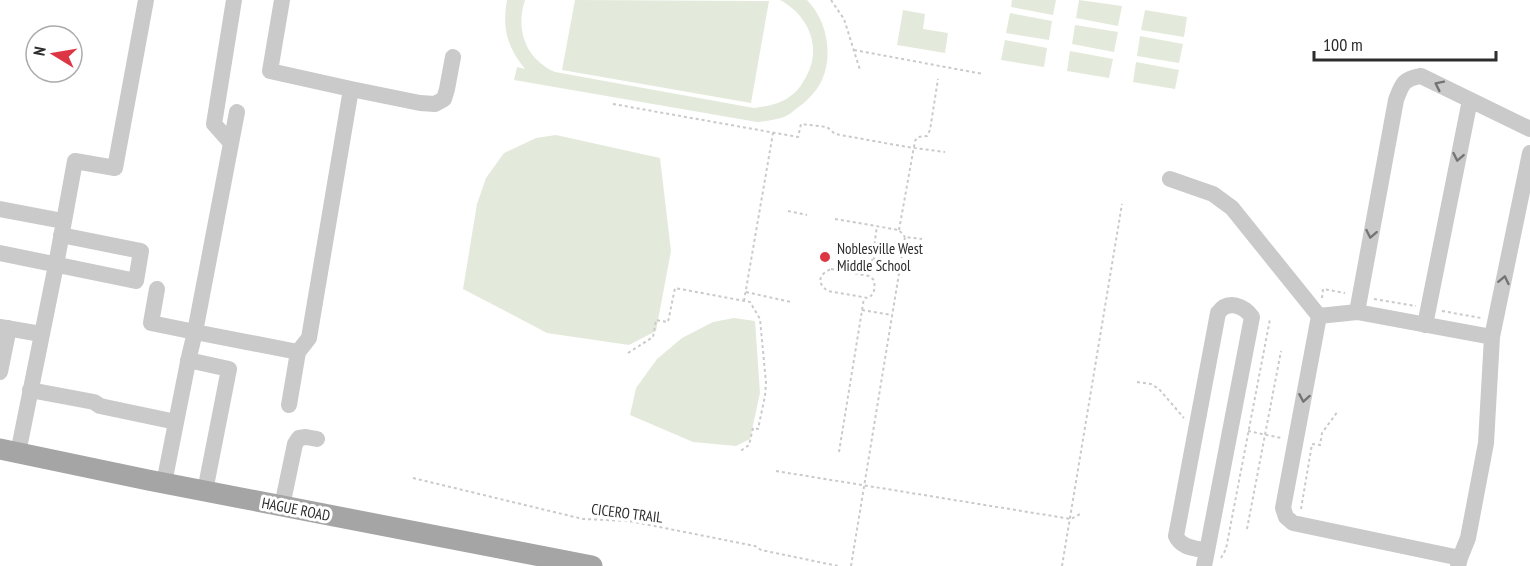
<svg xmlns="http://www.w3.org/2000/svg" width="1530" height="566" viewBox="0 0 1530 566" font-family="'PT Sans Narrow',sans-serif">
  <rect width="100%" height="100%" fill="#fff"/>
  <path fill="#e3eadb" d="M 507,0 L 525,0 C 515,30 526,59 555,72 L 754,108 C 768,106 782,104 793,94 C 799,90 803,82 807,75 C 822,46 808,15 780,0 L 807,0 C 827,20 834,56 821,82 C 815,93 806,102 796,109 C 792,112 789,115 784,117 C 776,120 766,121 757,122 L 514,80 L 517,67 L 525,69 C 507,46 502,29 507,0 Z
    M 575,0 L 769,1 L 751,103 L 562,70 Z
    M 1012,0 L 1056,0 L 1053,15 L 1011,7 Z
    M 1079,0 L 1122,6 L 1118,26 L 1076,18 Z
    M 903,10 L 925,14 L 923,29 L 948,33 L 945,53 L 897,45 Z
    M 1145,10 L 1187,17 L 1184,37 L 1141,30 Z
    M 1010,13 L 1052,21 L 1049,40 L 1006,33 Z
    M 1075,25 L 1118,32 L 1114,52 L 1072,44 Z
    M 1140,36 L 1183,44 L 1179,63 L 1137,56 Z
    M 1005,40 L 1047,48 L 1044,67 L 1001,60 Z
    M 1070,51 L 1113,59 L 1109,78 L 1067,71 Z
    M 1136,62 L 1179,70 L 1175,89 L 1133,82 Z
    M 556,135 L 660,158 L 671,251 L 656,331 L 629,345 L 547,333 L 463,289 L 477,204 L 486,178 L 504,153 L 536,138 Z
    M 734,318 L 755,321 L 760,393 L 750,439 L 736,446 L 693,442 L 630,415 L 636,388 L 657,359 L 682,338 L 713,322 Z"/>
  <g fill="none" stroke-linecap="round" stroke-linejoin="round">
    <path stroke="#cacaca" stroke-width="2" stroke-dasharray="3 3" stroke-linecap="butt" d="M 831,0 L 844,19 L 860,70
      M 854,50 L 983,74
      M 613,104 L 798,137 L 801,124 L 827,127 L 835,134 L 907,147 L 945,152
      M 788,211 L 807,215
      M 835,219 L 899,230 L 905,237
      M 899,230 L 915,141 L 918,137 L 927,136 L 930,130 L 938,79
      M 873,258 L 884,264 L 900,267
      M 871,268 L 877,226
      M 831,269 L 869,276 L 874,280 C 875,288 875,294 868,298 L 828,291 C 816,283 819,274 831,269 Z
      M 746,292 L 791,302
      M 1322,298 L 1323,289 L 1345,293
      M 1374,299 L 1416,306
      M 744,301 L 773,133
      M 862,310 L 892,315
      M 1442,311 L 1481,318
      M 628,353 L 653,337 L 656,320 L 668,322 L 675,288 L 750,302 L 760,319 L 766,383 L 765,396 L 758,429 L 753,428 L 749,445 L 739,452
      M 1137,382 L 1151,384 L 1159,389 L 1184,418
      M 1248,431 L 1281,438
      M 839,452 L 864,298
      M 776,471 L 1071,519 L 1082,513
      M 413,478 L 583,519 L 629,521 L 755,546 L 761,550 L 838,566
      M 1301,509 L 1312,444 L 1320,445 L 1322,433 L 1338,411
      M 1247,529 L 1281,351
      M 1221,558 L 1226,549 L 1270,319
      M 851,566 L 905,237 L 922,239
      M 1062,566 L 1122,204"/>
    <path stroke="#cacaca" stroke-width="16" d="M 282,0 L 270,71 L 351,89 L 309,338 L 298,352
      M 351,89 L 420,103 L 435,104 L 444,99 L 447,89 L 453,57
      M 237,112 L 195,332 L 298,352 L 289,405
      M 231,143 L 214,124 L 234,0
      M 1170,179 L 1213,194 L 1232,208 L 1319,316 L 1283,508 L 1286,517 L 1293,523 L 1460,558
      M 0,209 L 63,221
      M 0,253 L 136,281 L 141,251 L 61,235
      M 157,289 L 151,323 L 195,332 L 189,357 L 164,483
      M 1357,312 L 1396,100 C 1402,84 1403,79 1421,76 L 1530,129
      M 1319,316 L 1357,312 L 1492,337
      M 1425,325 L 1470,100
      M 0,327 L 41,334
      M 188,360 L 229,369 L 205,491
      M 0,372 L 9,328
      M 30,390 L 94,402 L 100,406 L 176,422
      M 18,453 L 56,265 L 75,161 L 115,168 L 146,0
      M 282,506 L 295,444 L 299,438 L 306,437 L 317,439
      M 1204,566 L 1207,551 L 1252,317 C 1244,306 1228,299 1218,313 L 1176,536 C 1181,548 1195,548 1207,551
      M 1458,566 L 1460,558 L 1468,538 L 1486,443 L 1492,337 L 1530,153"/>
    <path stroke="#a5a5a5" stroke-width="21" d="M 0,449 L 148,480 L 592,566"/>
  </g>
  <defs><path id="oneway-chevron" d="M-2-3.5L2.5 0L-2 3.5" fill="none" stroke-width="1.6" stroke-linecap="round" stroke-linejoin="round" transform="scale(1.5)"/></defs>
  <g stroke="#747474">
    <use href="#oneway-chevron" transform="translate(1439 85) rotate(-154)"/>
    <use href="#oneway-chevron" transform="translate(1458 157) rotate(101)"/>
    <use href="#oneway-chevron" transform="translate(1371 234) rotate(101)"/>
    <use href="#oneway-chevron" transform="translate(1504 280) rotate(-78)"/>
    <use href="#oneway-chevron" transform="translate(1304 398) rotate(100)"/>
  </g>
  <circle fill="#dc3645" stroke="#fff" stroke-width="2" cx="825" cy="257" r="6"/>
  <g text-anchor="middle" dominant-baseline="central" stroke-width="6" stroke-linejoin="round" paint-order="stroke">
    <g font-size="15" fill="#2d2d2d" stroke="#fff" text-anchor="start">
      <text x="837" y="248">Noblesville West<tspan x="837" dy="17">Middle School</tspan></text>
    </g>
    <g font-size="15" fill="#2d2d2d" stroke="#fff">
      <text transform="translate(296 509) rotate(11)">HAGUE ROAD</text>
      <text transform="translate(627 513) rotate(7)">CICERO TRAIL</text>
    </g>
  </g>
  <g transform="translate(54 54) rotate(281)"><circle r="28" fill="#ffffff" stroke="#ababab" stroke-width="1.5"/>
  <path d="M0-4.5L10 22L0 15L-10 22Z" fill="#dc3645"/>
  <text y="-9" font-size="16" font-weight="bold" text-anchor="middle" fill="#2d2d2d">N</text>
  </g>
  <path d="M1314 51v9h182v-9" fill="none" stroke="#2d2d2d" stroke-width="3"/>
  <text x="1323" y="51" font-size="18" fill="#2d2d2d" stroke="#ffffff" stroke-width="4.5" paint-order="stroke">100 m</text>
</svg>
